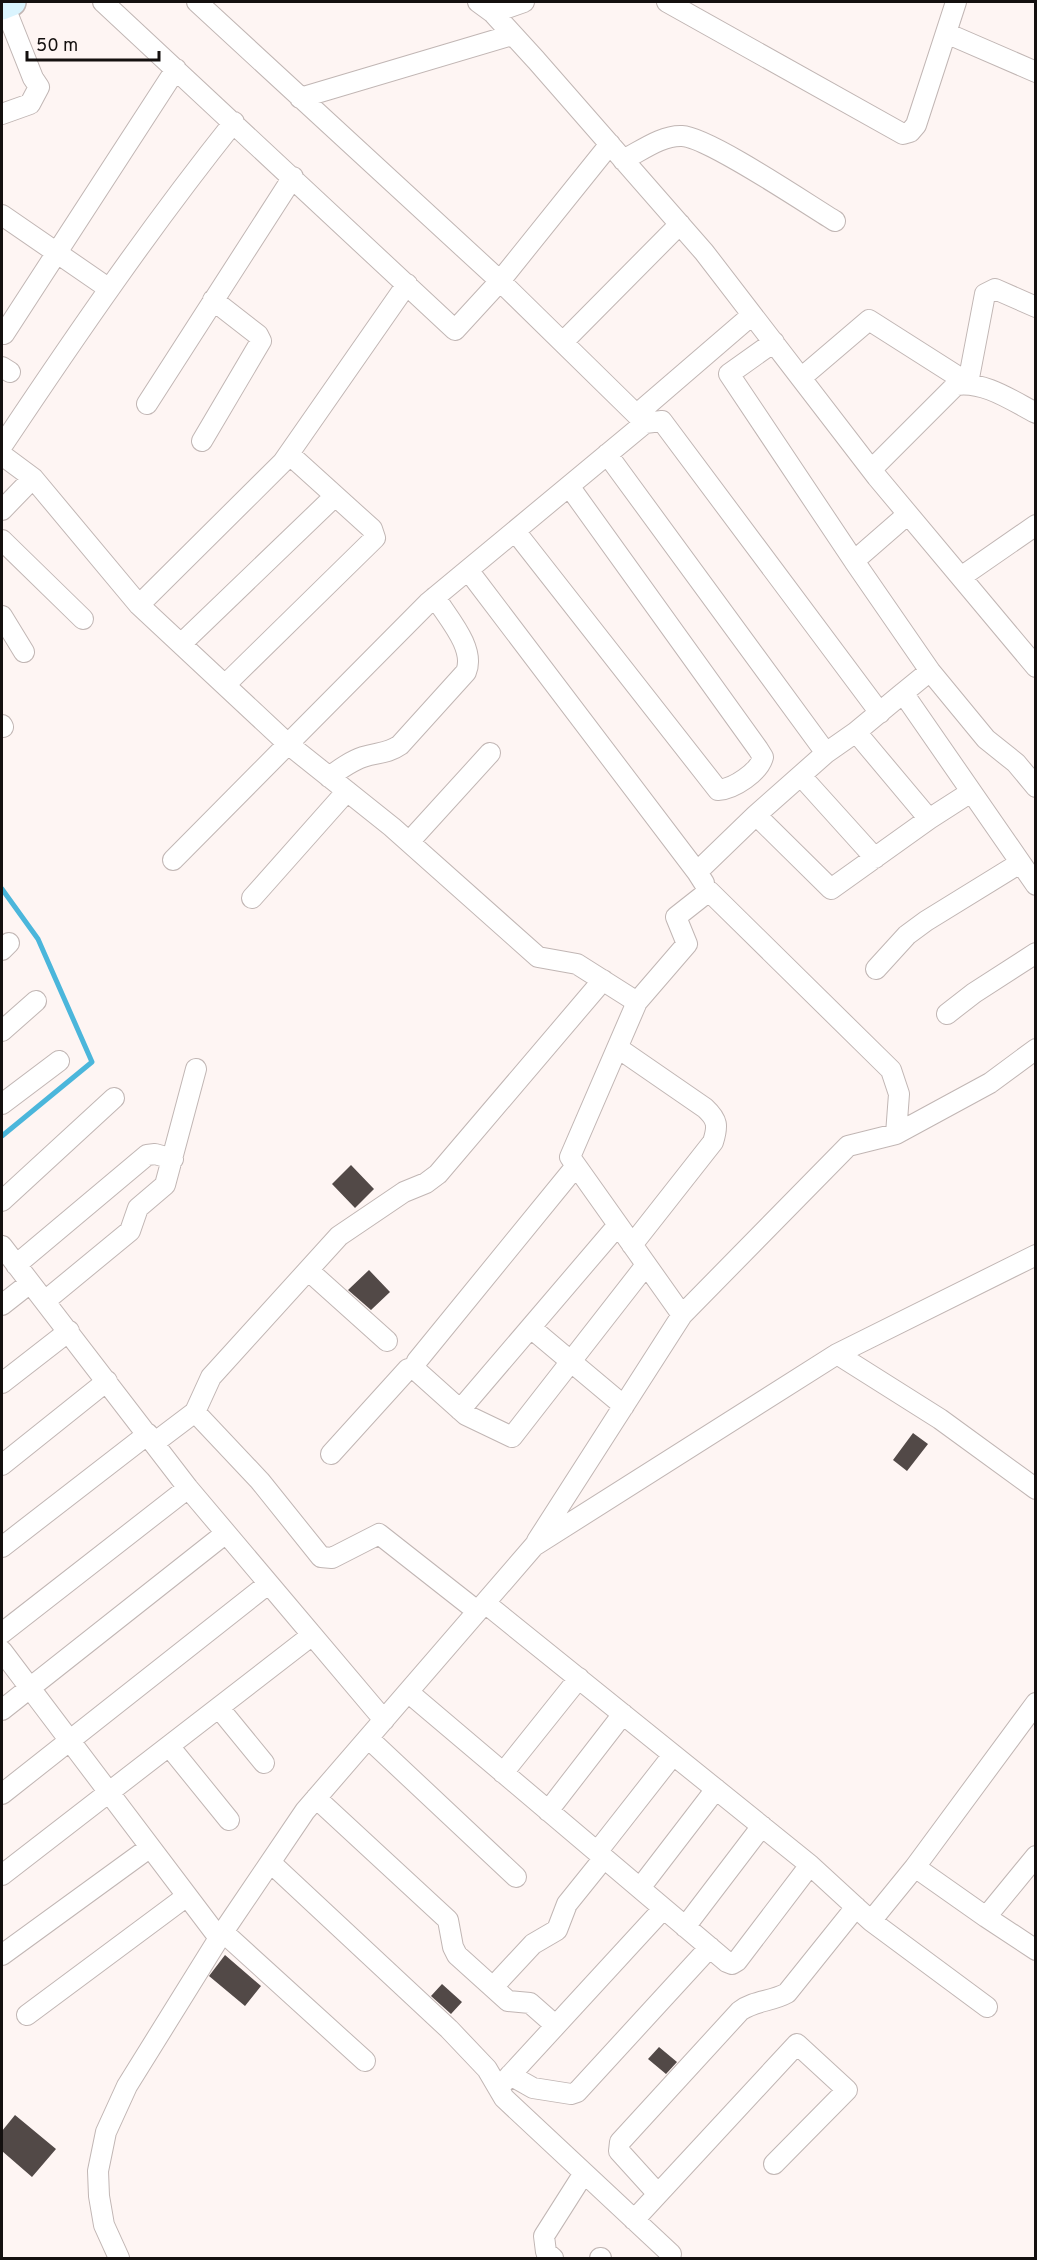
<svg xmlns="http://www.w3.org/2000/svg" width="1037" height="2260" viewBox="0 0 1037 2260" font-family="Overpass,sans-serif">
  <rect width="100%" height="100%" fill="#fef5f3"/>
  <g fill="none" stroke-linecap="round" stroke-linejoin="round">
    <path stroke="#4bb6db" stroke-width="5" d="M 2,889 L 38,939 L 92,1062 L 2,1136"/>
  </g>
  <path fill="#524947" d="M 351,1165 L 374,1189 L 355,1208 L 332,1184 Z
    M 369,1270 L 390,1292 L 371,1310 L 348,1290 Z
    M 913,1433 L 928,1444 L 907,1471 L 893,1460 Z
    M 225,1955 L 261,1986 L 245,2006 L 209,1976 Z
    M 442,1984 L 462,2002 L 451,2014 L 431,1996 Z
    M 659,2047 L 677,2062 L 666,2074 L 648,2059 Z
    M 15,2115 L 56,2149 L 32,2177 L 2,2151 L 2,2131 Z"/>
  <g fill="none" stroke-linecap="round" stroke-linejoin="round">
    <g stroke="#c1b6b4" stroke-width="22">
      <path id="minor" d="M 197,2 L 500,281 L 610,144
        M 478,2 L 493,13 L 536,60 L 704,252 L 877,477 L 1036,667
        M 667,2 L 903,134 L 910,132 L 916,125 L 956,2
        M 493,13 L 524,2
        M 946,33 L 1036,72
        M 300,98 L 512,35
        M 2,114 L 30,104 L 39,87 L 33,78 L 4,5
        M 623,160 C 641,151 662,135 682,136 C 708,137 807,204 835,221
        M 2,215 L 108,288
        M 4,334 L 176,69
        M 564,341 L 680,224
        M 774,342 L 729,374 L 854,561
        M 2,367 L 10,372
        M 801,378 L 869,320 L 968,383 L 985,294 L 995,289 L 1036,307
        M 147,404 L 293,177
        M 637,414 L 752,315
        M 645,423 L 662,421 L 880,713
        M 202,441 L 261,341 L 258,335 L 213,300
        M 2,446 C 76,335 151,226 234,122
        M 607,454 L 826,753
        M 2,455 L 33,478 L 139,605 L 288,744 L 428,603 L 645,423 L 500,281 L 455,330 L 103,2
        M 872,469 L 956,385 C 984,381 1011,400 1036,413
        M 2,510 L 33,478
        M 908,514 L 854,561 L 930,671 L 903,693 L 1036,885
        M 515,531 L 718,790 C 734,789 759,772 763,757 L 758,749 L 569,486
        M 2,540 L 83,619
        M 468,570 L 697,872
        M 961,577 L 1036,525
        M 139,605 L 283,462 L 407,284
        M 2,616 L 24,652
        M 181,644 L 335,496
        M 930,671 L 986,739 L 1016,763 L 1036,787
        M 225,685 L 375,538 L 372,529 L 289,454
        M 903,693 L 856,732 L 929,819 L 971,792
        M 2,725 L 3,727
        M 801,776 L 875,858
        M 329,777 C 340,769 351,761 363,757 C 378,752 387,754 400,745 L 466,672 C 476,648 447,617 435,597
        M 756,815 L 826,753 L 856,732
        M 409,842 L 490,753
        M 173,860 L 288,744 L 392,827 L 538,957 L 577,964 L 637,1002 L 570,1157 L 682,1315 L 537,1541
        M 704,883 L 697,872 L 756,815 L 831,889 L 929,819
        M 252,898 L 347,791
        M 2,950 L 9,943
        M 876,969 L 907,935 L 926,921 L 1020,863
        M 637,1002 L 687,944 L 676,917 L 709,891 L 891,1070 L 899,1094 L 896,1134
        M 947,1014 L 974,993 L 1036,953
        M 2,1031 L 36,1001
        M 618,1048 L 705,1108 C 718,1120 718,1126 713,1142 L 632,1245
        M 2,1104 L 59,1061
        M 576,1166 L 417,1361 L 415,1367 L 418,1372 L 466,1415 L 512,1437 L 646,1265
        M 2,1201 L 114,1098
        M 2,1246 L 188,1488 L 384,1720
        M 16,1265 L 147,1155 L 155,1154 L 173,1159
        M 309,1271 L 387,1341
        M 45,1301 L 130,1231 L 138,1208 L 165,1185 L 196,1069
        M 2,1305 L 30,1283
        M 682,1315 L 848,1146 L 896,1134 L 990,1083 L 1036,1049
        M 531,1328 L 624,1406
        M 837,1354 L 940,1419 L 1036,1489
        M 2,1383 L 69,1331
        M 460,1410 L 618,1225
        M 195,1412 L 211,1377 L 339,1236 L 404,1192 L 426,1183 L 438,1174 L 603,980
        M 154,1443 L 195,1412 L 260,1481 L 321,1557 L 332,1558 L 379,1534 L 477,1611
        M 331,1454 L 408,1369 L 415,1367
        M 2,1465 L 107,1381
        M 2,1547 L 148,1434
        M 485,1603 L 810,1865 L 871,1921 L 915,1867 L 986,1917 L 1036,1856
        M 2,1633 L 188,1488
        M 2,1651 L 219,1938
        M 408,1692 L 727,1962 L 732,1964 L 737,1961 L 810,1865
        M 219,1708 L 264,1763
        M 2,1710 L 226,1533
        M 368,1738 L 516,1877
        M 169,1746 L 229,1820
        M 503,1773 L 579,1678
        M 2,1794 L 268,1584
        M 316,1798 L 448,1920 L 453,1947 L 457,1955 L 508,2001 L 530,2003 L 555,2025
        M 548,1811 L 623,1714
        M 597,1852 L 673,1755
        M 271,1863 L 449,2029 L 487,2069 L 504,2098 L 671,2254
        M 915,1867 L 1036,1703
        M 2,1875 L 311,1636
        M 640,1888 L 716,1789
        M 986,1917 L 1036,1950
        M 871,1921 L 987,2007
        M 685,1927 L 762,1826
        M 223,1932 L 365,2061
        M 2,1955 L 149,1848
        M 493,1987 L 533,1944 L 557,1930 L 567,1904 L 604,1858
        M 27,2015 L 187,1896
        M 510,2075 L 533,2088 L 571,2094 L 577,2092 L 710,1947
        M 503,2083 L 663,1909
        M 658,2194 L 619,2151 L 620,2142 L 740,2011 C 755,2000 771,2002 787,1993 L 856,1907
        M 634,2220 L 797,2044 L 847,2090 L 774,2164
        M 119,2258 L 104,2225 L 99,2196 L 98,2171 L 106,2132 L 127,2086 L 219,1938 L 305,1811 L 534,1546 L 837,1354 L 1036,1255
        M 553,2258 L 546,2252 L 544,2236 L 584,2173
        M 600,2258 L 601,2258"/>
    </g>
    <g stroke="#c1b6b4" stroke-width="30">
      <path id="secondary" d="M 2,6 L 12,2"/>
    </g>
    <use href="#minor" stroke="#fff" stroke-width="20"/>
    <use href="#secondary" stroke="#daf4fe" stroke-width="27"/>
  </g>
  <rect width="1037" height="2260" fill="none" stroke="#14100f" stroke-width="6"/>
  <path d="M27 51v9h132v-9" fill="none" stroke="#14100f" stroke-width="3"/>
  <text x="36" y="51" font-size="18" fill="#14100f" stroke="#fef5f3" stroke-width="4.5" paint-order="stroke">50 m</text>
</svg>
